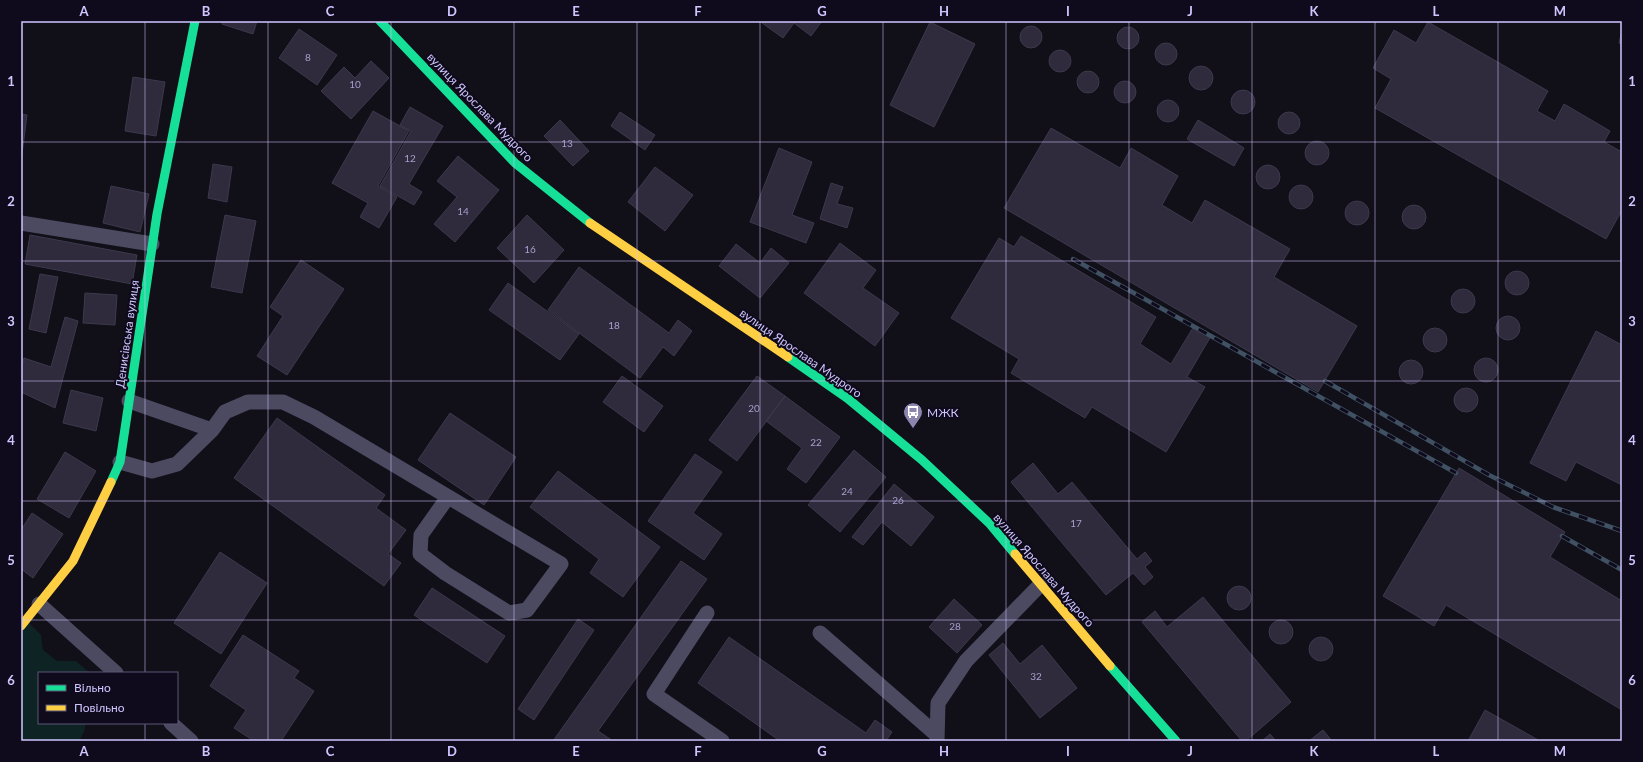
<svg xmlns="http://www.w3.org/2000/svg" width="1643" height="762" viewBox="0 0 1643 762" font-family="Lato,sans-serif">
  <rect width="100%" height="100%" fill="#110f18"/>
  <path fill="#0e2324" d="M 27,621 L 41,635 L 43,650 L 57,661 L 76,661 L 90,673 L 39,673 L 39,723 L 86,723 L 84,732 L 79,741 L 21,741 L 21,628 Z"/>
  <path fill="#2f2b3c" stroke="#3c394d" d="M 223,21 L 257,21 L 253,34 L 222,24 Z
    M 763,21 L 822,21 L 811,36 L 794,23 L 783,38 L 762,23 Z
    M 930,22 L 975,44 L 934,127 L 890,105 Z
    M 1428,22 L 1548,91 L 1537,111 L 1555,121 L 1564,104 L 1610,131 L 1604,142 L 1622,152 L 1622,210 L 1606,239 L 1375,108 L 1391,79 L 1373,68 L 1394,30 L 1416,43 Z
    M1020 37a11 11 0 1 1 22 0a11 11 0 1 1-22 0Z
    M1117 38a11 11 0 1 1 22 0a11 11 0 1 1-22 0Z
    M 299,29 L 337,55 L 317,85 L 279,58 Z
    M 1622,30 L 1622,44 L 1619,43 Z
    M1155 54a11 11 0 1 1 22 0a11 11 0 1 1-22 0Z
    M1049 61a11 11 0 1 1 22 0a11 11 0 1 1-22 0Z
    M 371,61 L 389,78 L 351,119 L 321,91 L 344,67 L 355,78 Z
    M1189 78a12 12 0 1 1 24 0a12 12 0 1 1-24 0Z
    M1077 82a11 11 0 1 1 22 0a11 11 0 1 1-22 0Z
    M 133,77 L 165,82 L 156,136 L 125,131 Z
    M1114 92a11 11 0 1 1 22 0a11 11 0 1 1-22 0Z
    M1231 102a12 12 0 1 1 24 0a12 12 0 1 1-24 0Z
    M1157 111a11 11 0 1 1 22 0a11 11 0 1 1-22 0Z
    M 410,107 L 443,126 L 409,184 L 422,192 L 414,205 L 380,186 L 411,131 L 400,125 Z
    M 373,111 L 409,131 L 378,186 L 397,197 L 379,228 L 360,217 L 368,203 L 332,183 Z
    M1278 123a11 11 0 1 1 22 0a11 11 0 1 1-22 0Z
    M 620,112 L 655,135 L 645,150 L 611,126 Z
    M 21,114 L 27,115 L 21,162 Z
    M 560,120 L 589,151 L 573,166 L 544,136 Z
    M 1198,120 L 1244,148 L 1234,166 L 1187,139 Z
    M 1051,128 L 1120,168 L 1131,148 L 1178,176 L 1162,205 L 1192,223 L 1205,200 L 1290,249 L 1274,277 L 1357,326 L 1318,392 L 1004,208 Z
    M1305 153a12 12 0 1 1 24 0a12 12 0 1 1-24 0Z
    M 779,148 L 812,162 L 792,215 L 814,223 L 806,243 L 750,222 Z
    M 458,156 L 499,190 L 455,242 L 434,224 L 457,197 L 437,181 Z
    M 213,164 L 232,167 L 227,202 L 208,198 Z
    M1256 177a12 12 0 1 1 24 0a12 12 0 1 1-24 0Z
    M 655,167 L 693,195 L 665,231 L 628,202 Z
    M 831,183 L 843,187 L 837,204 L 853,208 L 847,228 L 820,219 Z
    M1289 197a12 12 0 1 1 24 0a12 12 0 1 1-24 0Z
    M 111,186 L 149,194 L 140,232 L 103,223 Z
    M1345 213a12 12 0 1 1 24 0a12 12 0 1 1-24 0Z
    M1402 217a12 12 0 1 1 24 0a12 12 0 1 1-24 0Z
    M 225,215 L 256,221 L 242,293 L 211,287 Z
    M 527,215 L 564,250 L 534,283 L 497,248 Z
    M 30,235 L 137,255 L 132,284 L 25,264 Z
    M 1021,236 L 1156,317 L 1140,344 L 1171,364 L 1194,326 L 1211,336 L 1187,377 L 1205,387 L 1166,452 L 1092,407 L 1085,418 L 1011,373 L 1019,359 L 951,318 L 999,238 L 1014,247 Z
    M 840,243 L 876,270 L 863,288 L 899,313 L 875,346 L 804,293 Z
    M 736,244 L 760,263 L 771,248 L 789,263 L 760,298 L 719,266 Z
    M 301,260 L 344,289 L 287,375 L 257,356 L 283,316 L 270,307 Z
    M 579,267 L 669,333 L 678,320 L 692,331 L 674,356 L 663,347 L 640,378 L 548,310 Z
    M1505 283a12 12 0 1 1 24 0a12 12 0 1 1-24 0Z
    M 40,274 L 58,277 L 46,333 L 29,329 Z
    M 508,283 L 579,334 L 560,360 L 489,310 Z
    M1451 301a12 12 0 1 1 24 0a12 12 0 1 1-24 0Z
    M 85,293 L 117,295 L 115,325 L 83,323 Z
    M1496 328a12 12 0 1 1 24 0a12 12 0 1 1-24 0Z
    M 65,317 L 78,321 L 55,408 L 21,392 L 21,368 L 24,358 L 51,367 Z
    M1423 340a12 12 0 1 1 24 0a12 12 0 1 1-24 0Z
    M 1596,331 L 1622,345 L 1622,485 L 1576,462 L 1566,481 L 1530,463 Z
    M1474 370a12 12 0 1 1 24 0a12 12 0 1 1-24 0Z
    M1399 372a12 12 0 1 1 24 0a12 12 0 1 1-24 0Z
    M 622,376 L 663,406 L 644,432 L 603,402 Z
    M 757,376 L 785,396 L 737,461 L 709,440 Z
    M1454 400a12 12 0 1 1 24 0a12 12 0 1 1-24 0Z
    M 71,390 L 103,398 L 96,431 L 63,423 Z
    M 785,396 L 840,437 L 806,483 L 787,469 L 802,448 L 766,421 Z
    M 450,413 L 516,457 L 484,505 L 418,460 Z
    M 277,418 L 385,495 L 376,508 L 406,530 L 388,554 L 401,563 L 384,586 L 234,478 Z
    M 854,450 L 886,477 L 840,532 L 808,505 Z
    M 65,452 L 96,471 L 69,518 L 37,499 Z
    M 695,454 L 722,472 L 693,513 L 722,534 L 704,560 L 648,521 Z
    M 1033,463 L 1058,494 L 1072,482 L 1137,559 L 1145,552 L 1152,561 L 1145,567 L 1153,577 L 1144,585 L 1133,573 L 1106,595 L 1011,482 Z
    M 1459,468 L 1565,532 L 1550,557 L 1622,601 L 1622,710 L 1446,605 L 1434,626 L 1383,596 Z
    M 558,471 L 660,547 L 623,597 L 590,573 L 599,559 L 530,507 Z
    M 894,484 L 934,517 L 911,546 L 882,522 L 863,545 L 852,537 Z
    M 32,513 L 63,534 L 33,578 L 21,569 L 21,530 Z
    M 220,552 L 267,583 L 221,654 L 174,623 Z
    M 681,561 L 707,579 L 598,731 L 613,741 L 553,741 Z
    M1227 598a12 12 0 1 1 24 0a12 12 0 1 1-24 0Z
    M 432,588 L 505,636 L 487,663 L 414,615 Z
    M 1203,597 L 1291,702 L 1246,741 L 1242,741 L 1142,622 L 1155,611 L 1167,627 Z
    M 954,599 L 982,625 L 957,653 L 929,627 Z
    M 578,619 L 594,630 L 534,720 L 518,709 Z
    M1269 632a12 12 0 1 1 24 0a12 12 0 1 1-24 0Z
    M 243,635 L 299,671 L 294,678 L 314,691 L 281,741 L 254,741 L 234,728 L 246,710 L 210,686 Z
    M 729,637 L 866,733 L 875,720 L 892,732 L 886,741 L 780,741 L 698,683 Z
    M1309 649a12 12 0 1 1 24 0a12 12 0 1 1-24 0Z
    M 1003,643 L 1020,664 L 1042,645 L 1077,688 L 1040,718 L 989,655 Z
    M 1485,710 L 1540,741 L 1468,741 Z
    M 1323,730 L 1332,741 L 1309,741 Z
    M 1270,734 L 1276,741 L 1262,741 Z"/>
  <g fill="none" stroke-linecap="round" stroke-linejoin="round">
    <path stroke="#4c4a61" stroke-width="15" d="M 21,223 L 152,244
      M 129,401 L 212,430
      M 120,462 L 152,471 L 177,464 L 212,430 L 225,412 L 248,402 L 283,402 L 314,417 L 561,564 L 527,610 L 509,613 L 445,573 L 420,554 L 421,535 L 448,497
      M 39,604 L 116,673
      M 707,613 L 654,694 L 722,741
      M 820,633 L 937,735
      M 171,723 L 191,741
      M 937,741 L 938,703 L 966,661 L 1040,585"/>
    <path stroke="#16e098" stroke-width="9" d="M 380,21 L 515,163 L 590,223
      M 788,357 L 847,398 L 922,460 L 990,524 L 1015,554
      M 111,482 L 120,462 L 157,214 L 195,21
      M 1110,666 L 1176,741"/>
    <path stroke="#ffcf43" stroke-width="9" d="M 590,223 L 788,357
      M 1015,554 L 1110,666
      M 21,626 L 73,561 L 111,482"/>
    <g stroke="#3f5162" stroke-width="4.5">
      <path id="rail" d="M 1073,259 L 1456,473
        M 1325,381 L 1489,475 L 1553,507 L 1622,531
        M 1562,536 L 1622,570"/>
    </g>
    <use href="#rail" stroke="#0f0b1c" stroke-width="3" stroke-dasharray="9" stroke-linecap="butt"/>
  </g>
  <path fill="none" stroke="#cfc6ff" stroke-width="1" stroke-opacity="0.55" d="M 145,21 L 145,673M 268,21 L 268,741M 391,21 L 391,741M 514,21 L 514,741M 637,21 L 637,741M 760,21 L 760,741M 883,21 L 883,741M 1006,21 L 1006,741M 1129,21 L 1129,741M 1252,21 L 1252,741M 1375,21 L 1375,741M 1498,21 L 1498,741M 21,142 L 1622,142M 21,261 L 1622,261M 21,381 L 1622,381M 21,501 L 1622,501M 21,620 L 1622,620M 145,723 L 145,741"/>
  <defs>
    <g id="bus-pin" transform="scale(1)"><path d="M0 17L-7.5 6A9.5 9.5 0 1 1 7.5 6Z" fill="#8c86ae" stroke="#0f0b1c"/><path d="M-5-6H5V4H4V6H2V4H-2V6H-4V4H-5ZM-3.5-4V0h7V-4ZM-3.5 1.2v1.5H-2V1.2ZM2 1.2v1.5H3.5V1.2Z" fill="#fff"/></g>
  </defs>
  <g fill-rule="evenodd">
    <use href="#bus-pin" x="913" y="412"/>
  </g>
  <g text-anchor="middle" dominant-baseline="central" stroke-width="4" stroke-linejoin="round" paint-order="stroke">
    <g font-size="10" fill="#a79fce">
      <text x="308" y="57">8</text>
      <text x="355" y="84">10</text>
      <text x="567" y="143">13</text>
      <text x="410" y="158">12</text>
      <text x="463" y="211">14</text>
      <text x="530" y="249">16</text>
      <text x="614" y="325">18</text>
      <text x="754" y="408">20</text>
      <text x="816" y="442">22</text>
      <text x="847" y="491">24</text>
      <text x="898" y="500">26</text>
      <text x="1076" y="523">17</text>
      <text x="955" y="626">28</text>
      <text x="1036" y="676">32</text>
    </g>
    <g font-size="12" fill="#cfc6ff" stroke="#0f0b1c">
      <text transform="translate(480 107) rotate(46)">вулиця Ярослава Мудрого</text>
      <text transform="translate(127 334) rotate(-82)">Денисівська вулиця</text>
      <text transform="translate(801 353) rotate(35)">вулиця Ярослава Мудрого</text>
      <text transform="translate(1044 570) rotate(49)">вулиця Ярослава Мудрого</text>
    </g>
    <g font-size="12" fill="#cfc6ff" stroke="#0f0b1c" text-anchor="start">
      <text x="927" y="412">МЖК</text>
    </g>
  </g>
  <rect width="1643" height="762" fill="none" stroke="#0f0b1c" stroke-width="44"/>
  <rect x="38" y="672" width="140" height="52" fill="#0f0b1c" stroke="#5c5677"/>
  <rect x="46" y="685" width="20" height="6" fill="#16e098" stroke="#5c5677"/>
  <text x="74" y="692" font-size="12" fill="#cfc6ff">Вільно</text>
  <rect x="46" y="705" width="20" height="6" fill="#ffcf43" stroke="#5c5677"/>
  <text x="74" y="712" font-size="12" fill="#cfc6ff">Повільно</text>
  <rect x="22" y="22" width="1599" height="718" fill="none" stroke="#cfc6ff" stroke-width="1.5"/>
  <g font-size="13" text-anchor="middle" font-weight="bold" fill="#cfc6ff">
    <text x="84" y="16">A</text>
    <text x="206" y="16">B</text>
    <text x="330" y="16">C</text>
    <text x="452" y="16">D</text>
    <text x="576" y="16">E</text>
    <text x="698" y="16">F</text>
    <text x="822" y="16">G</text>
    <text x="944" y="16">H</text>
    <text x="1068" y="16">I</text>
    <text x="1190" y="16">J</text>
    <text x="1314" y="16">K</text>
    <text x="1436" y="16">L</text>
    <text x="1560" y="16">M</text>
    <text x="11" y="86">1</text>
    <text x="1632" y="86">1</text>
    <text x="11" y="206">2</text>
    <text x="1632" y="206">2</text>
    <text x="11" y="326">3</text>
    <text x="1632" y="326">3</text>
    <text x="11" y="445">4</text>
    <text x="1632" y="445">4</text>
    <text x="11" y="565">5</text>
    <text x="1632" y="565">5</text>
    <text x="11" y="685">6</text>
    <text x="1632" y="685">6</text>
    <text x="84" y="756">A</text>
    <text x="206" y="756">B</text>
    <text x="330" y="756">C</text>
    <text x="452" y="756">D</text>
    <text x="576" y="756">E</text>
    <text x="698" y="756">F</text>
    <text x="822" y="756">G</text>
    <text x="944" y="756">H</text>
    <text x="1068" y="756">I</text>
    <text x="1190" y="756">J</text>
    <text x="1314" y="756">K</text>
    <text x="1436" y="756">L</text>
    <text x="1560" y="756">M</text>
  </g>
</svg>
